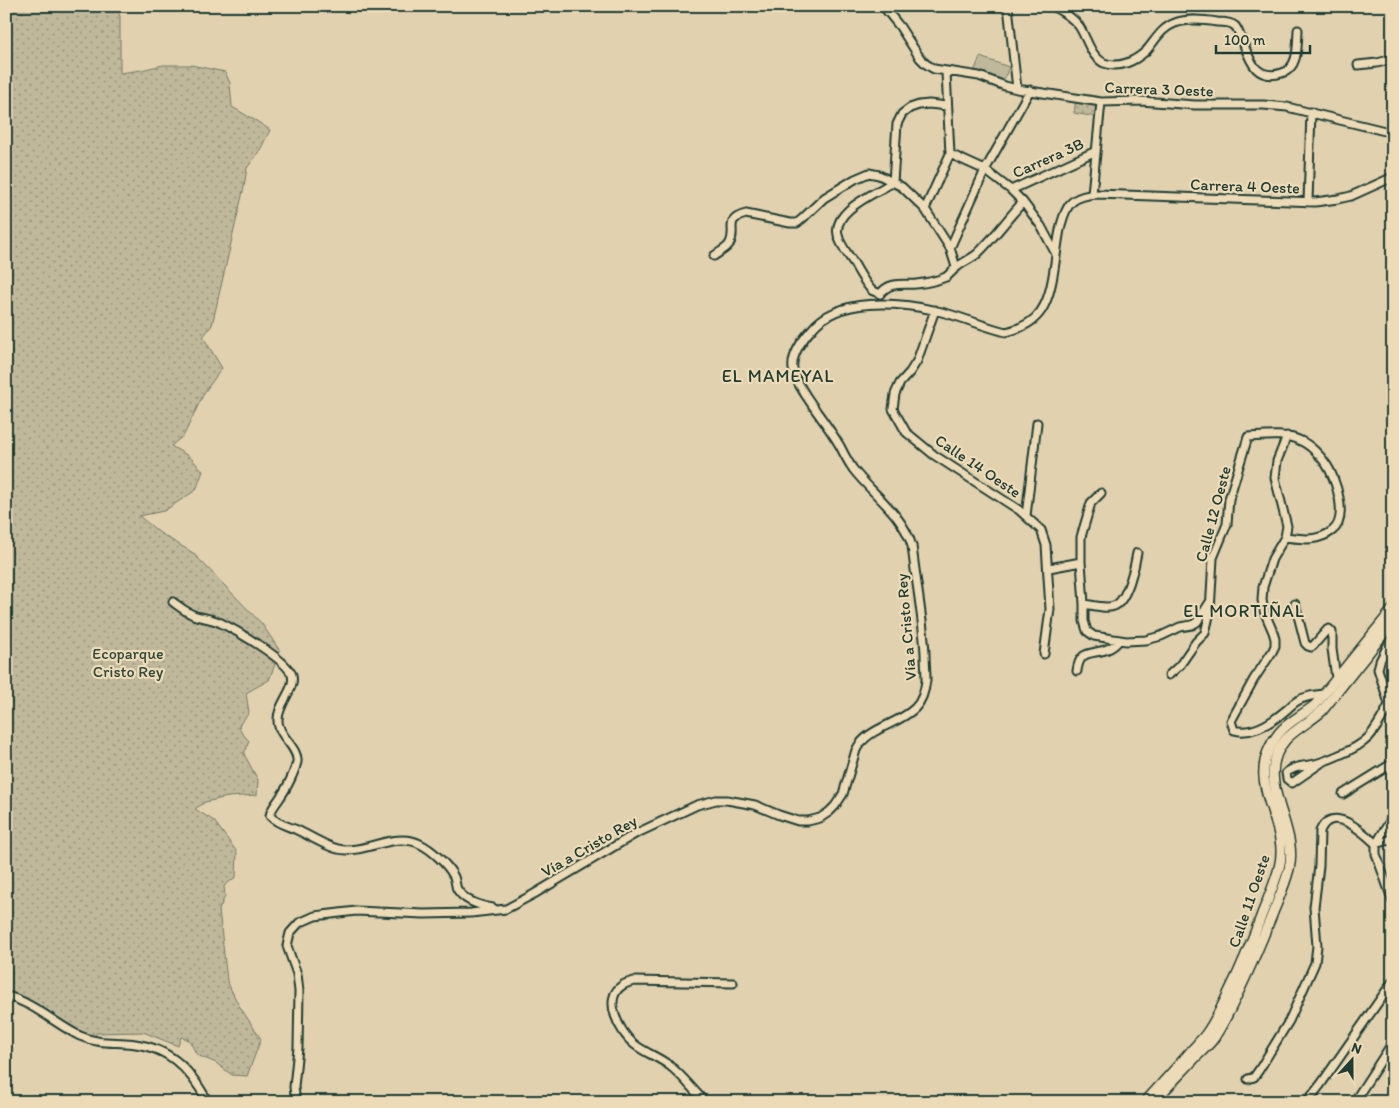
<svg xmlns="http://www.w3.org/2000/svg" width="1399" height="1108" viewBox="0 0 1399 1108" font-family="Itim,sans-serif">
  <defs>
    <pattern id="park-dots" width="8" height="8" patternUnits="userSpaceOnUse" patternTransform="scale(1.25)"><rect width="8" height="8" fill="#c0b89b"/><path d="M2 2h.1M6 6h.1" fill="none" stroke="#9b977f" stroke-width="1.8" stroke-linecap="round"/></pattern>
  </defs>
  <rect width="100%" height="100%" fill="#e1d1af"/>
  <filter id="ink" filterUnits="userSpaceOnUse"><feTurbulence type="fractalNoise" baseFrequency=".02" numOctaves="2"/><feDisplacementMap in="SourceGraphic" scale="10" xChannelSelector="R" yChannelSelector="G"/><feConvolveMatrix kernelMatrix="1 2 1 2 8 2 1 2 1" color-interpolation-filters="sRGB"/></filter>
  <g filter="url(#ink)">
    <path fill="url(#park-dots)" stroke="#707a68" d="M 6,6 L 116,6 L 120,16 L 120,73 L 141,70 L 163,65 L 191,65 L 225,72 L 230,83 L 232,107 L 258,122 L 270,130 L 260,150 L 247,168 L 244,187 L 212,325 L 203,337 L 222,368 L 204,393 L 184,435 L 171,446 L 190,457 L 203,471 L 196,490 L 164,511 L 139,516 L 160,533 L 193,553 L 262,624 L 280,651 L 269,680 L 246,693 L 249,713 L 239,725 L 241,732 L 249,741 L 244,754 L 258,780 L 257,795 L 228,797 L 205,802 L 195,809 L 214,821 L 237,852 L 236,877 L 224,886 L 225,896 L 219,910 L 227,981 L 238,1004 L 261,1039 L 247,1076 L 232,1075 L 216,1063 L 197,1055 L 189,1040 L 181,1037 L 178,1046 L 143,1032 L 96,1033 L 94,1041 L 6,996 Z
      M 1076,99 L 1098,103 L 1096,117 L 1074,113 Z"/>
    <path fill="#c0b89b" stroke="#707a68" d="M 980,57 L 1009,67 L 1003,82 L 974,72 Z"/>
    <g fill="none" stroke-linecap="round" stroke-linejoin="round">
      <g stroke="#1f3d34" stroke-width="11">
        <path id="minor" d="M 883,6 L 900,27 L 920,58 L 926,64 L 934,69 L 979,76 L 1005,86 L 1017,89 L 1101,102 L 1141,101 L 1195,105 L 1263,105 L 1287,107 L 1393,133
          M 1008,6 L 1017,89
          M 1052,6 C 1062,11 1072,17 1079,26 C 1087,38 1090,56 1104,63 C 1119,69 1135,61 1146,51 C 1155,41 1161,28 1175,23 C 1188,18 1204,20 1217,22 C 1222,22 1231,22 1235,26 C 1238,29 1240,36 1242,40 C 1250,60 1255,81 1282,73 C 1299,68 1297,45 1298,30
          M 1358,65 L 1377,63 L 1393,59
          M 950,154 L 985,170 L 1011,190 L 1023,202 L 1041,226 L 1056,254
          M 893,182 L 897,124 L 902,114 L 910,108 L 919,105 L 929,104 L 947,106
          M 1011,190 L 1096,151
          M 1092,194 L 1101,102
          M 1308,202 L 1311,112
          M 925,209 L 950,154 L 946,72
          M 950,248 L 985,170 L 1030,90
          M 714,256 C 719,252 727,249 730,243 C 737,229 723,220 746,214 L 790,223 L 797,223 L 802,219 L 824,198 L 855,179 L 869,173 L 879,175 L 902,187 L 925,209 L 950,248 L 956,267
          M 880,294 C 890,281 902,285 916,284 C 926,283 936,281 946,277 C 950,274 953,270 957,267 C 963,262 971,259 977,254 C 994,238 1007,219 1023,202
          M 880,294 C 880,293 873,291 873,291 C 866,286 858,270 853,262 C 848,254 840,245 838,235 C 832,210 877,193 893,182
          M 935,310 L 917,361 L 910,372 L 900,383 L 895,394 L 893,409 L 906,432 L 934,455 L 1019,510 L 1041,530 L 1046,545 L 1050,609 L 1044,654
          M 1287,436 L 1277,461 L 1275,478 L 1287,526 L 1285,537 L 1272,559 L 1263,587 L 1262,600 L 1264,611 L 1273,632 L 1275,639 L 1275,646 L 1272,652 L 1254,679 L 1231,721 L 1234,730 C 1252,735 1272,722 1285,711 C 1289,708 1292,704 1297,701 C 1306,696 1314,695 1324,694
          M 1101,493 L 1091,503 L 1081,537 L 1081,562 L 1084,604 L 1084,621 L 1087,631 L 1094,636 L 1126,641 L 1146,640 L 1161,636 L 1180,627 L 1192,625 L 1197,622 L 1210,602
          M 1026,516 L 1037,423
          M 1049,568 L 1081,562
          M 173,602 C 180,607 187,613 196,616 C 204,618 213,619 221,623 C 237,631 286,659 292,675 C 296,689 277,704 278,721 C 278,736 299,748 297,762 C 295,771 287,788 281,796 C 277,803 271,808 270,816 C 277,824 288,826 297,830 C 308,835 327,847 338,849 C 363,855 394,831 420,844 C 431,849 447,864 453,875 C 456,879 455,885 457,889 C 464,901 481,906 493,908
          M 1084,604 C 1093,605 1108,610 1116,605 C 1127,599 1135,566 1137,553
          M 1295,604 L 1305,643 L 1308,646 L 1311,647 L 1313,646 L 1327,630 L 1329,629 L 1332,632 L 1332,649 L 1336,678
          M 1393,635 L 1380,661 L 1378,669 L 1393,716
          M 1077,671 C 1080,647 1094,656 1110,648 C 1114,646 1117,643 1119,640
          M 1169,675 L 1180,665 L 1196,642 L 1205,633 L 1210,612 L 1213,558 L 1227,524 L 1229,499 L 1248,437 C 1266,436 1285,433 1301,441 C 1310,445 1320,455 1326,464 C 1336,478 1349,519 1332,531 C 1317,542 1302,539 1285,537
          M 1321,763 L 1292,783 L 1287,779 L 1286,773 C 1293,766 1306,766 1315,764 C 1323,762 1330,759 1337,756 C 1369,743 1373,735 1389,705
          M 1343,794 L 1393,763
          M 1393,816 L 1376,844 L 1376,854 L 1393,902
          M 1376,844 L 1393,839
          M 6,996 C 31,1001 57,1025 80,1036 C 96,1043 109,1042 125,1043 C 167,1045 189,1067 208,1102
          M 1248,1079 L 1254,1077 L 1259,1070 L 1289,1021 L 1315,963 L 1317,946 L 1314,907 L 1319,866 L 1320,831 C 1332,803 1363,832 1376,844
          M 296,1102 L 294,1087 L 298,1048 L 299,991 L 297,974 L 287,946 L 290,933 L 299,923 L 315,916 L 356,911 L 424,914 L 471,913 L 506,909 L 534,894 L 635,834 L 697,805 L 716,800 L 727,800 L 755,805 L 779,815 L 798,821 L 808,821 L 820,818 L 829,812 L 835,806 L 843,794 L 856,750 C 868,727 898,725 915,708 C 922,701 925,690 926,680 C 926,671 925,662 925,653 C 923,617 916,582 912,546 C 902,513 873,495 853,469 C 848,462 844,454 840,446 C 833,434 825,423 817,412 C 809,400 795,382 793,369 C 791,355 803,339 812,329 C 838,297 897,302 933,310 C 958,315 981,326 1006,332 C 1019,329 1033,323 1041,311 C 1055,291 1055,250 1061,225 C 1063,218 1065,210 1070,204 C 1076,197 1089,194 1098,194 L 1315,202 L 1338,199 L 1351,196 L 1393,177
          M 705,1102 C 693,1090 683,1076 670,1066 C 659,1057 645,1053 634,1044 C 620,1033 601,998 623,985 C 626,983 630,982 634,981 L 733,983
          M 1307,1102 L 1321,1084 L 1393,981
          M 1354,1102 L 1393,1042"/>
      </g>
      <g stroke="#1f3d34" stroke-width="12">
        <path id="major" d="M 1145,1102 C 1159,1087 1172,1072 1186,1057 C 1192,1049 1200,1042 1206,1034 C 1215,1022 1221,1008 1228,994 C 1241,968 1252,941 1262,914 C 1268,899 1275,883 1279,868 C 1292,820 1239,782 1279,733 C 1289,721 1303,715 1315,705 L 1393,609
          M 1156,1102 L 1162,1093 C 1173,1081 1185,1069 1196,1057 C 1202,1051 1209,1045 1214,1038 C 1223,1024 1230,1010 1237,995 C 1250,969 1261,942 1272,915 C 1278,900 1285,885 1289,869 C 1300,825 1251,779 1286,739 C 1297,728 1311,721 1322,711 L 1393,622"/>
      </g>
      <use href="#minor" stroke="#eddab7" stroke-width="7"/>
      <use href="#major" stroke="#eddab7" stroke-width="9"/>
    </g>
  </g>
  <g text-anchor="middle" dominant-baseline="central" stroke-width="4.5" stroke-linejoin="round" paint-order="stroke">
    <g font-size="16" fill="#1f3d34" stroke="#eddab7">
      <text transform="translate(1159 89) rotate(2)">Carrera 3 Oeste</text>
      <text transform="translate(1048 158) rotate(-24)">Carrera 3B</text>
      <text transform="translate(1245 186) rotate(2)">Carrera 4 Oeste</text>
      <text transform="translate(978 466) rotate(34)">Calle 14 Oeste</text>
      <text transform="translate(1213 514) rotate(-75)">Calle 12 Oeste</text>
      <text transform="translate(906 627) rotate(-95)">Vía a Cristo Rey</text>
      <text transform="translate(589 846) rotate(-30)">Vía a Cristo Rey</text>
      <text transform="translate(1249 901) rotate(-71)">Calle 11 Oeste</text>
    </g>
    <g font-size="16" fill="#2f493e" stroke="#eddab7">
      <text x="128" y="653">Ecoparque<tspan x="128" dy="18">Cristo Rey</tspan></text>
    </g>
    <g font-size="18" letter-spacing="1" fill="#1f3d34" stroke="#eddab7">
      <text x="778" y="376">EL MAMEYAL</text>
      <text x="1244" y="611">EL MORTIÑAL</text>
    </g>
  </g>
  <rect width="1399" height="1108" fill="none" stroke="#eddab7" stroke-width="25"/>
  <rect x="12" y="12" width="1374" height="1083" fill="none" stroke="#1f3d34" stroke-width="2" filter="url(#ink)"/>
  <g transform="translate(1352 1060) rotate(21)" stroke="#eddab7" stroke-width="4" paint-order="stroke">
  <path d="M0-4L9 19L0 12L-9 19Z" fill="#1f3d34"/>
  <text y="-8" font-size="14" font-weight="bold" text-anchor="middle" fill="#1f3d34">N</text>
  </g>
  <path d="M1216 45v8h94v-8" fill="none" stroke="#1f3d34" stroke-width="2.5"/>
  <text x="1224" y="45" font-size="15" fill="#1f3d34" stroke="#eddab7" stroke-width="4" paint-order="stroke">100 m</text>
</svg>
